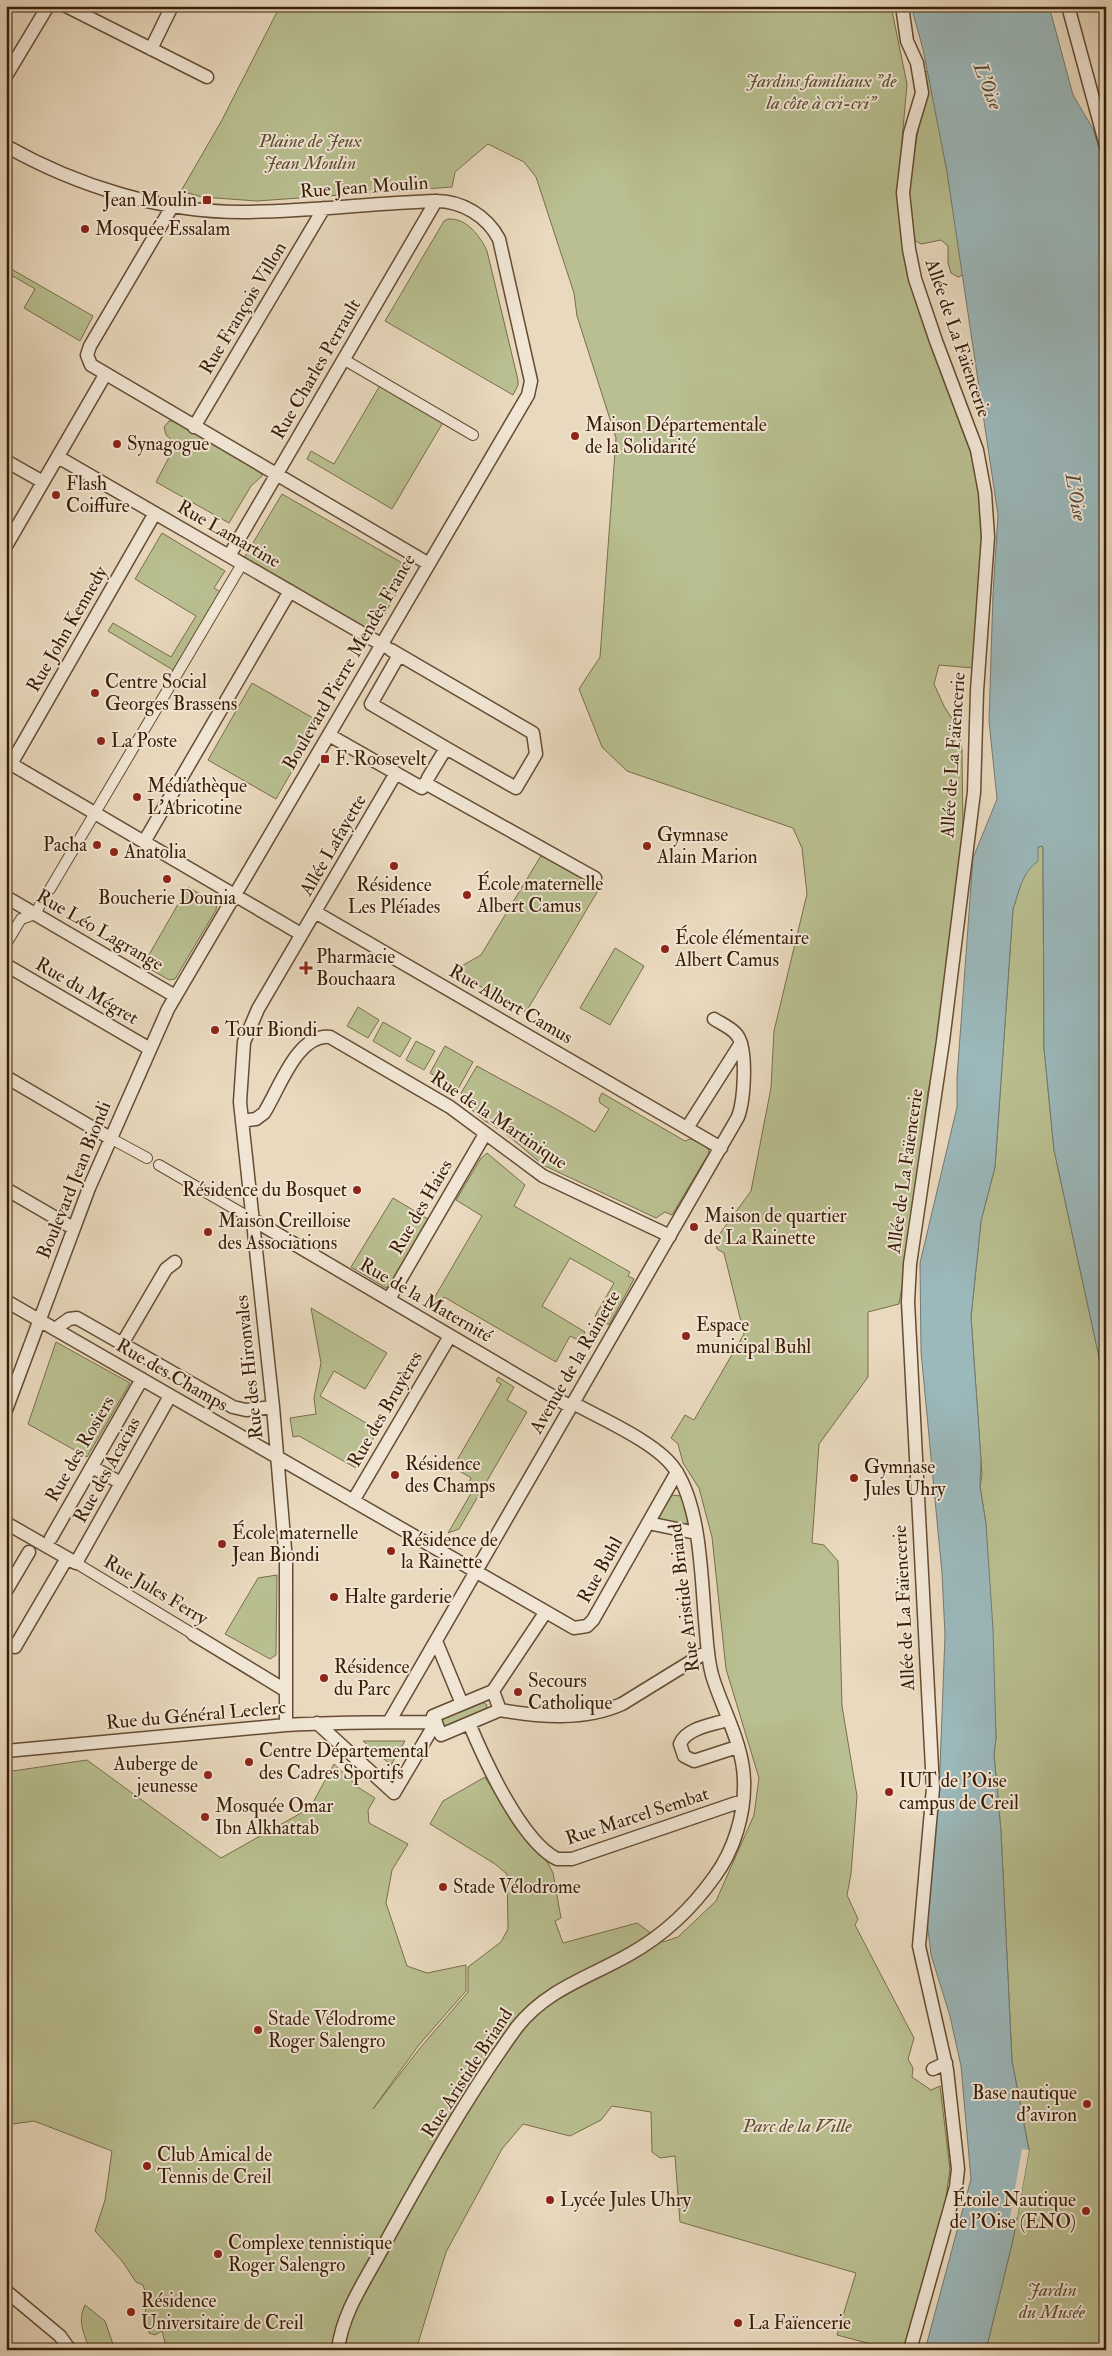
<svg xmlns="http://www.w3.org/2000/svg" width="1112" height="2356" viewBox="0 0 1112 2356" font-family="'IM FELL Double Pica',serif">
  <rect width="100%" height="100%" fill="#e9d9be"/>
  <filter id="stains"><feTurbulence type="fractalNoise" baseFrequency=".004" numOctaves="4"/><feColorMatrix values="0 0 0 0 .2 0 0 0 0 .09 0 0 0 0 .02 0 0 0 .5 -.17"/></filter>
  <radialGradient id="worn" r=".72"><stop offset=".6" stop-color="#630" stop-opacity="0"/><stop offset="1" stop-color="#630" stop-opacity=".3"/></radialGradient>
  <path fill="#b9bf90" stroke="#796e4a" d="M 280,6 L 891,6 L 907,84 L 897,197 L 906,260 L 977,470 L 982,518 L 981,573 L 973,668 L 939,665 L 934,684 L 944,706 L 958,728 L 962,750 L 963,829 L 939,1046 L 928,1091 L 916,1205 L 899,1304 L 868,1312 L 868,1377 L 819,1444 L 812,1543 L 824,1545 L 838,1561 L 842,1706 L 857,1796 L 851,1874 L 847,1895 L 858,1919 L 855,1925 L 914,2038 L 908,2059 L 913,2068 L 912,2077 L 931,2090 L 940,2086 L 950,2169 L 945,2204 L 925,2285 L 903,2350 L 893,2350 L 837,2335 L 856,2273 L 680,2222 L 675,2156 L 660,2158 L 652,2152 L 651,2112 L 612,2106 L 601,2120 L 570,2136 L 523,2124 L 502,2149 L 446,2252 L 416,2350 L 357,2350 L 339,2345 L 338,2350 L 167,2350 L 162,2331 L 155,2335 L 149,2333 L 145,2315 L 147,2297 L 143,2285 L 136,2282 L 122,2261 L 95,2231 L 105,2200 L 112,2151 L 34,2121 L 6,2125 L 6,1772 L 87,1760 L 221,1858 L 310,1808 L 334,1764 L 359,1788 L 375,1798 L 368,1810 L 369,1823 L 408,1844 L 392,1870 L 386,1903 L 407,1966 L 427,1973 L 466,1965 L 466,1991 L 418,2046 L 373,2109 L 420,2048 L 468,1992 L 468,1967 L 501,1942 L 508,1929 L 507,1874 L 495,1864 L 430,1824 L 443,1801 L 485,1777 L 515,1827 L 548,1863 L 553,1873 L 561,1918 L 555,1921 L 563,1943 L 637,1923 L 663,1942 L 678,1937 L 716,1901 L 754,1815 L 759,1778 L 726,1669 L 712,1537 L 699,1488 L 683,1463 L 678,1444 L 671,1438 L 685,1415 L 694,1420 L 744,1334 L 724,1253 L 717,1249 L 716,1239 L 751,1191 L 771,1088 L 774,1031 L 807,894 L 802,848 L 793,828 L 627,771 L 602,747 L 579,689 L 600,657 L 616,438 L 577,316 L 574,293 L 536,177 L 524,162 L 488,144 L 455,172 L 452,187 L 257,201 L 202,197 L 181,191 L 222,120 Z
    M 929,69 L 965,274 L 958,277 L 951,273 L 948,263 L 948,246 L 941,240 L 921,244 L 914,240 L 904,215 L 919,125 L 923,75 Z
    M 448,219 C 467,218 480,236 487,251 L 518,380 L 518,385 L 513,395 L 385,321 L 444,221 Z
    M 6,266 L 93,316 L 80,341 L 24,308 L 35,289 L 6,272 Z
    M 382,382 L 445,419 L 392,509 L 307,459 L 311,451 L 334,464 Z
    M 169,421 L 174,421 L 261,471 L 262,476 L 251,486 L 229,523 L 156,482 L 176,444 L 166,435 L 164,427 Z
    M 282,494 L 411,568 L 374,633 L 244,558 Z
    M 162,533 L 225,571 L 214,588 L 224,594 L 178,673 L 108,631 L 113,623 L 171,657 L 196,616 L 135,579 Z
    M 252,683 L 320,722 L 276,799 L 208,760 Z
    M 1042,846 L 1043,848 L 1044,1048 L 1054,1150 L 1106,1389 L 1106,2350 L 986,2350 L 1013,2240 L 1029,2150 L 1012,2061 L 1001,1832 L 994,1754 L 996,1738 L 986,1524 L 980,1486 L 982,1475 L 971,1317 L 981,1221 L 995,1167 L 1013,909 L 1022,880 L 1038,847 Z
    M 542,854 L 599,889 L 526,1012 L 453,971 L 481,955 Z
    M 188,887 L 217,904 L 216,910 L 175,979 L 169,980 L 143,965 Z
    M 615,948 L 644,966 L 610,1025 L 580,1008 Z
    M 358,1007 L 379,1020 L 368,1038 L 347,1026 Z
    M 383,1022 L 411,1038 L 400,1057 L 373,1041 Z
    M 416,1041 L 435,1051 L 424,1070 L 406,1060 Z
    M 445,1046 L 473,1062 L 458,1089 L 430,1073 Z
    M 477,1066 C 516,1088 557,1108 595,1132 L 609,1109 L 600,1103 L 599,1099 L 602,1093 L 685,1141 L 696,1137 C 703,1141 709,1145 709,1153 L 672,1215 L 665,1212 L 656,1218 L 543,1165 L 504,1132 L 485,1121 L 460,1100 L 463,1095 L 461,1093 Z
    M 487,1153 L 525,1185 L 514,1206 L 630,1272 L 628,1276 L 634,1279 L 609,1325 L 595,1316 L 614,1283 L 570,1258 L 542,1306 L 585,1332 L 580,1341 L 570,1336 L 556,1362 L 444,1297 L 436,1311 L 429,1307 L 482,1216 L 456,1200 L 481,1158 Z
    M 393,1198 L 428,1219 L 389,1286 L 386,1288 L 351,1267 Z
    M 311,1308 L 387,1353 L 365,1389 L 334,1371 L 320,1396 L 378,1430 L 356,1468 L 299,1436 L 293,1437 L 290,1418 L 316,1414 L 314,1398 L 321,1363 Z
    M 56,1342 L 130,1383 L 87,1457 L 28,1424 Z
    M 498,1377 L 514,1387 L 507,1400 L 527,1412 L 459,1529 L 448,1533 L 473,1490 L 467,1486 L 471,1478 L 453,1467 L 501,1384 L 496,1381 Z
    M 672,1495 L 681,1496 L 689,1520 L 685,1525 L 660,1519 L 657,1514 Z
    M 277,1575 L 276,1655 L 270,1659 L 225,1634 L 258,1578 Z
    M 481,1701 L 487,1705 L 486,1711 L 447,1727 L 442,1723 L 444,1716 Z
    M 363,1741 L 405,1741 L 391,1765 Z
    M 85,2305 L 105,2321 L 115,2350 L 90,2350 C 84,2334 77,2321 85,2305 Z"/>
  <path fill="#9bb8bb" stroke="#747a72" d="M 911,6 L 1049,6 L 1073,95 L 1093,129 L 1106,169 L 1106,1389 L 1054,1150 L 1044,1048 L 1043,848 L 1042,846 L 1038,847 L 1038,861 C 1022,872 1019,892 1013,909 L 995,1167 L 981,1221 L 971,1317 L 981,1460 L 980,1487 L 986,1524 L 993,1629 L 996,1738 L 994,1754 L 1001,1832 L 1012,2061 L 1029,2150 L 1013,2240 L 986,2350 L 925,2350 L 971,2179 L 961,2066 L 950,2016 L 931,1955 L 927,1921 L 939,1794 L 945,1635 L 942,1573 L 921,1352 L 920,1263 L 957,1107 L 957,1078 L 973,858 L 997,799 L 989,721 L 993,594 L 998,515 L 947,172 L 923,49 Z"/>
  <path fill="#e9d9be" d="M 1022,2149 L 1029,2150 L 1017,2218 L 1010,2217 Z"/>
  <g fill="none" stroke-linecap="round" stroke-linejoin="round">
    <path stroke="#c6b399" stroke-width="10" stroke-dasharray="10 5" stroke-linecap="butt" d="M 40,905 L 50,889"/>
    <g stroke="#654c33" stroke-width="12">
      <path id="pedestrian" d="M 343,359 L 473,435
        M 50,889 L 242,564
        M 6,944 L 21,919 L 35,914 L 40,905
        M 110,1138 L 147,1158
        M 159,1165 L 252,1219
        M 76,1563 L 193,1634"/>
    </g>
    <g stroke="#654c33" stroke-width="15">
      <path id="minor" d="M 66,6 L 207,77
        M 902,6 L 907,41 L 917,63 L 922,93 L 910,133 L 903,193 L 909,249 L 915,279 L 936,341 L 977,450 L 985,493 L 988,537 L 977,691 L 974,792 L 943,1041 L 910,1264 L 908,1302 L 933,1788 L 919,1946 L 947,2070 L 958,2169 L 956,2187 L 910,2350
        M 1068,6 L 1106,146
        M 151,49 L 172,6
        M 6,76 L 48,6
        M 6,146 C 77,186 160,212 242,212 C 307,212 371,203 436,201 C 462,201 487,216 499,239 L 531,381 L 528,395 L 168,1009 L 89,1188 L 6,1410
        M 173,205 L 90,346 L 87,355 L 91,365 L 429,564
        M 194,427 L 324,208
        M 58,457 L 386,647
        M 6,461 L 43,482
        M 6,546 L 105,375
        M 229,556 L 436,201
        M 391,650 L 533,733 L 536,754 L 516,788 L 446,748 L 428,778
        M 399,655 L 371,704 L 446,748
        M 329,735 L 422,788 L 425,783 L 595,878
        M 6,761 L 301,934
        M 11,764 L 155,513
        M 144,842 L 290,591
        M 6,897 L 175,996
        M 315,912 L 721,1148
        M 6,965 L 150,1049
        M 6,1077 L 110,1138
        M 242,1121 L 256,1119 L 264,1113 C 279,1090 297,1033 330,1037 L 450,1107 L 543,1176 L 670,1236
        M 687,1128 L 741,1043
        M 6,1189 L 73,1228
        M 252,1219 L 571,1407
        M 389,1299 L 485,1134
        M 6,1301 L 574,1628 L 587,1626 L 593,1620 L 677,1472
        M 55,1329 L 69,1319 L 77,1318 L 233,1407 L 246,1410 L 273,1407
        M 122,1344 L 166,1269 L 175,1262
        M 92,1467 L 121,1483
        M 353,1501 L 450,1336
        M 6,1523 L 76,1563 L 170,1396
        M 648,1523 L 696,1533
        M 51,1538 L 142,1379
        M 6,1591 L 29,1552
        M 193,1634 L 285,1690
        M 436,1641 L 462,1704
        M 6,1642 L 15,1647 L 67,1558
        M 493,1691 L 500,1710 L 441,1735 L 433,1716 Z
        M 493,1691 L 545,1613
        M 500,1710 C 540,1717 584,1721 622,1704 L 708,1651
        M 727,1720 C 712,1725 686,1728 680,1744 L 684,1756 L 694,1761 L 737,1747
        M 389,1722 L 738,1117 C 744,1101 748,1050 737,1035 C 732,1028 722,1024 714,1019
        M 469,1723 C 484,1759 521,1841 557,1859 L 572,1859 L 742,1801
        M 286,1725 L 286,1561 L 273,1407 L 240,1102 L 244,1042 L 258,1009 L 396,773
        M 6,1751 L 286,1725 C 336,1722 386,1722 436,1722 L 394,1793 L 317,1723
        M 933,2069 L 946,2063
        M 6,2291 L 60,2336 L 70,2350
        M 338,2350 C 342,2313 365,2281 382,2249 C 423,2174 467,2096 517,2027 C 547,1989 590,1977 630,1954 C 664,1935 693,1907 715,1876 C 734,1850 745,1814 744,1782 C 744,1745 722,1709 712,1675 C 708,1660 707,1645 706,1631 C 701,1582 702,1512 676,1471 C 660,1444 602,1419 573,1403"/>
    </g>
    <use href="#pedestrian" stroke="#f1e6d5" stroke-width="10"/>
    <use href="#minor" stroke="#f1e6d5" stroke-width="12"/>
  </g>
  <g fill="#8f2418" stroke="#f1e6d5" stroke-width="2">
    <rect x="202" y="195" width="10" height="10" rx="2.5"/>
    <circle cx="85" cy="229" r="5"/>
    <circle cx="575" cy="436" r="5"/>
    <circle cx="117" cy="444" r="5"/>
    <circle cx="56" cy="495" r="5"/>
    <circle cx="95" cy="693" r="5"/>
    <circle cx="101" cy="741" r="5"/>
    <rect x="320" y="754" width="10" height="10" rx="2.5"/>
    <circle cx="137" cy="797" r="5"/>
    <circle cx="97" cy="845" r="5"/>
    <circle cx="647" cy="846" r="5"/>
    <circle cx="114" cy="852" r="5"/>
    <circle cx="394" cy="866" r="5"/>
    <circle cx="167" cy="879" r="5"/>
    <circle cx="467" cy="895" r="5"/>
    <circle cx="665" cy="949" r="5"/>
    <path d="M303.5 960.5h5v5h5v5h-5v5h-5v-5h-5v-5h5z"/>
    <circle cx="215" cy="1030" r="5"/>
    <circle cx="357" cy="1190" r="5"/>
    <circle cx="694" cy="1227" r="5"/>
    <circle cx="208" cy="1232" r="5"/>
    <circle cx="686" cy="1336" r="5"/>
    <circle cx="395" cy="1475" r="5"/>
    <circle cx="854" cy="1478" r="5"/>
    <circle cx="222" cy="1544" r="5"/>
    <circle cx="391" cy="1551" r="5"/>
    <circle cx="334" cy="1597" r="5"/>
    <circle cx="324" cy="1678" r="5"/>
    <circle cx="518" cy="1692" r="5"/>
    <circle cx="249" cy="1762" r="5"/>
    <circle cx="208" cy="1775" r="5"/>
    <circle cx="889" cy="1792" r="5"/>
    <circle cx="205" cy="1817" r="5"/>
    <circle cx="443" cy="1887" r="5"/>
    <circle cx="258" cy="2030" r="5"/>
    <circle cx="1087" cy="2104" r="5"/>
    <circle cx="147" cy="2166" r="5"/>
    <circle cx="550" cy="2200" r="5"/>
    <circle cx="1086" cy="2211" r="5"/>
    <circle cx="218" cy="2254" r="5"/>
    <circle cx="131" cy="2312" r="5"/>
    <circle cx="738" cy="2323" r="5"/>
  </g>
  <g text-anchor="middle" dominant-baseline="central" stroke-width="4" stroke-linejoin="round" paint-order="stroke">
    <g font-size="19" font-style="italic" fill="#5f4e2f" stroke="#f1e6d5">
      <text x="821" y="81">Jardins familiaux "de<tspan x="821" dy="22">la côte à cri-cri"</tspan></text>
      <text x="310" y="141">Plaine de Jeux<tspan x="310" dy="22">Jean Moulin</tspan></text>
      <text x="797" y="2126">Parc de la Ville</text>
      <text x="1052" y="2290">Jardin<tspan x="1052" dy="22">du Musée</tspan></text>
    </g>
    <g font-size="19" fill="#391d05" stroke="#f1e6d5">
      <text transform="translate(364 187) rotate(-4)">Rue Jean Moulin</text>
      <text transform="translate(243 308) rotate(-59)">Rue François Villon</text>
      <text transform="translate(958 338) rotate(71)">Allée de La Faïencerie</text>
      <text transform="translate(316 369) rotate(-60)">Rue Charles Perrault</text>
      <text transform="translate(229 534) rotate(30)">Rue Lamartine</text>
      <text transform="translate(67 629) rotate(-60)">Rue John Kennedy</text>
      <text transform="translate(349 662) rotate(-60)">Boulevard Pierre Mendès France</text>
      <text transform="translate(953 755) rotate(-86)">Allée de La Faïencerie</text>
      <text transform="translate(333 845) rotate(-60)">Allée Lafayette</text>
      <text transform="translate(100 930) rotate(30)">Rue Léo Lagrange</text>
      <text transform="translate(87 991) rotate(30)">Rue du Mégret</text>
      <text transform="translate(511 1004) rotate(30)">Rue Albert Camus</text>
      <text transform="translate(499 1120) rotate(34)">Rue de la Martinique</text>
      <text transform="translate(905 1171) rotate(-82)">Allée de La Faïencerie</text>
      <text transform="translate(74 1180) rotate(-68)">Boulevard Jean Biondi</text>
      <text transform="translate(421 1207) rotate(-60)">Rue des Haies</text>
      <text transform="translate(426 1300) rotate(30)">Rue de la Maternité</text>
      <text transform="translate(575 1362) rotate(-60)">Avenue de la Rainette</text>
      <text transform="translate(249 1367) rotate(-96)">Rue des Hironvales</text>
      <text transform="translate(172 1375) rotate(30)">Rue des Champs</text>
      <text transform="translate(385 1409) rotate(-60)">Rue des Bruyères</text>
      <text transform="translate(80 1449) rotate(-60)">Rue des Rosiers</text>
      <text transform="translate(107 1470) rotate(-61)">Rue des Acacias</text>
      <text transform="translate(600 1570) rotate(-61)">Rue Buhl</text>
      <text transform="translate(156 1590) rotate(31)">Rue Jules Ferry</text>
      <text transform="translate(684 1598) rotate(-97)">Rue Aristide Briand</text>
      <text transform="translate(904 1608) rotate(-93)">Allée de La Faïencerie</text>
      <text transform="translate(196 1715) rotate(-5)">Rue du Général Leclerc</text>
      <text transform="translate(637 1816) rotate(-18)">Rue Marcel Sembat</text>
      <text transform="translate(467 2073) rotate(-57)">Rue Aristide Briand</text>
    </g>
    <g font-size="19" fill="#391d05" stroke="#f1e6d5" text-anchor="start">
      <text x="197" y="200" text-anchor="end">Jean Moulin</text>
      <text x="95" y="229">Mosquée Essalam</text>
      <text x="585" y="425">Maison Départementale<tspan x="585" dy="22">de la Solidarité</tspan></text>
      <text x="127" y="444">Synagogue</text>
      <text x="66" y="484">Flash<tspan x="66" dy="22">Coiffure</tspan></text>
      <text x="105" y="682">Centre Social<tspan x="105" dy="22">Georges Brassens</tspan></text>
      <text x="111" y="741">La Poste</text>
      <text x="335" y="759">F. Roosevelt</text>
      <text x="147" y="786">Médiathèque<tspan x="147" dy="22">L'Abricotine</tspan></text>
      <text x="657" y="835">Gymnase<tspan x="657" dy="22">Alain Marion</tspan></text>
      <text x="87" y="845" text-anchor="end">Pacha</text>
      <text x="124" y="852">Anatolia</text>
      <text x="477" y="884">École maternelle<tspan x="477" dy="22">Albert Camus</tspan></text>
      <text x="394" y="885" text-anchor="middle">Résidence<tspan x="394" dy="22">Les Pléiades</tspan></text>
      <text x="167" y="898" text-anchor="middle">Boucherie Dounia</text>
      <text x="675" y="938">École élémentaire<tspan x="675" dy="22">Albert Camus</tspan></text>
      <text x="316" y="957">Pharmacie<tspan x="316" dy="22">Bouchaara</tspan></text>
      <text x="225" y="1030">Tour Biondi</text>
      <text x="347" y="1190" text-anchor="end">Résidence du Bosquet</text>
      <text x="704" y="1216">Maison de quartier<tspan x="704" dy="22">de La Rainette</tspan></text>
      <text x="218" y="1221">Maison Creilloise<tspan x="218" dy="22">des Associations</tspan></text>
      <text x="696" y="1325">Espace<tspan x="696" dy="22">municipal Buhl</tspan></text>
      <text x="405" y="1464">Résidence<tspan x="405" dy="22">des Champs</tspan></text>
      <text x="864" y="1467">Gymnase<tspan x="864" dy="22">Jules Uhry</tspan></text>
      <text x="232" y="1533">École maternelle<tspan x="232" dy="22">Jean Biondi</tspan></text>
      <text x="401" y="1540">Résidence de<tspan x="401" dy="22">la Rainette</tspan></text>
      <text x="344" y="1597">Halte garderie</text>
      <text x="334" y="1667">Résidence<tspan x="334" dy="22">du Parc</tspan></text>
      <text x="528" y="1681">Secours<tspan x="528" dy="22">Catholique</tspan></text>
      <text x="259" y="1751">Centre Départemental<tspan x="259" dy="22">des Cadres Sportifs</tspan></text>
      <text x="198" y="1764" text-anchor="end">Auberge de<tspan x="198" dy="22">jeunesse</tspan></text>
      <text x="899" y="1781">IUT de l'Oise<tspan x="899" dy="22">campus de Creil</tspan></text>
      <text x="215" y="1806">Mosquée Omar<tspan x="215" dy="22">Ibn Alkhattab</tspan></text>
      <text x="453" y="1887">Stade Vélodrome</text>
      <text x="268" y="2019">Stade Vélodrome<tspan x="268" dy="22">Roger Salengro</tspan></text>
      <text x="1077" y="2093" text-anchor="end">Base nautique<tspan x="1077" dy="22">d'aviron</tspan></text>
      <text x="157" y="2155">Club Amical de<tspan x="157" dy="22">Tennis de Creil</tspan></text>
      <text x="560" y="2200">Lycée Jules Uhry</text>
      <text x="1076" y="2200" text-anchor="end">Étoile Nautique<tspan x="1076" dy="22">de l'Oise (ENO)</tspan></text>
      <text x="228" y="2243">Complexe tennistique<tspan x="228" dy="22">Roger Salengro</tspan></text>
      <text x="141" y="2301">Résidence<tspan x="141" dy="22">Universitaire de Creil</tspan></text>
      <text x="748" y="2323">La Faïencerie</text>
    </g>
    <g font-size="20" font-style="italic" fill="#564c3c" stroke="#f1e6d5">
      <text transform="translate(988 86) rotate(69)">L'Oise</text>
      <text transform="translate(1076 497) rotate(80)">L'Oise</text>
    </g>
  </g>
  <rect width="1112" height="2356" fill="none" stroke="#e9d9be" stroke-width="25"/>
  <rect x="8" y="8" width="1097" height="2341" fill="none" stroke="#391d05" stroke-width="2.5"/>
  <rect x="12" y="12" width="1087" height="2331" fill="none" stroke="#391d05"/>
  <rect width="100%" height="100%" filter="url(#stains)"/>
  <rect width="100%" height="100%" fill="url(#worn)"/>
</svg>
